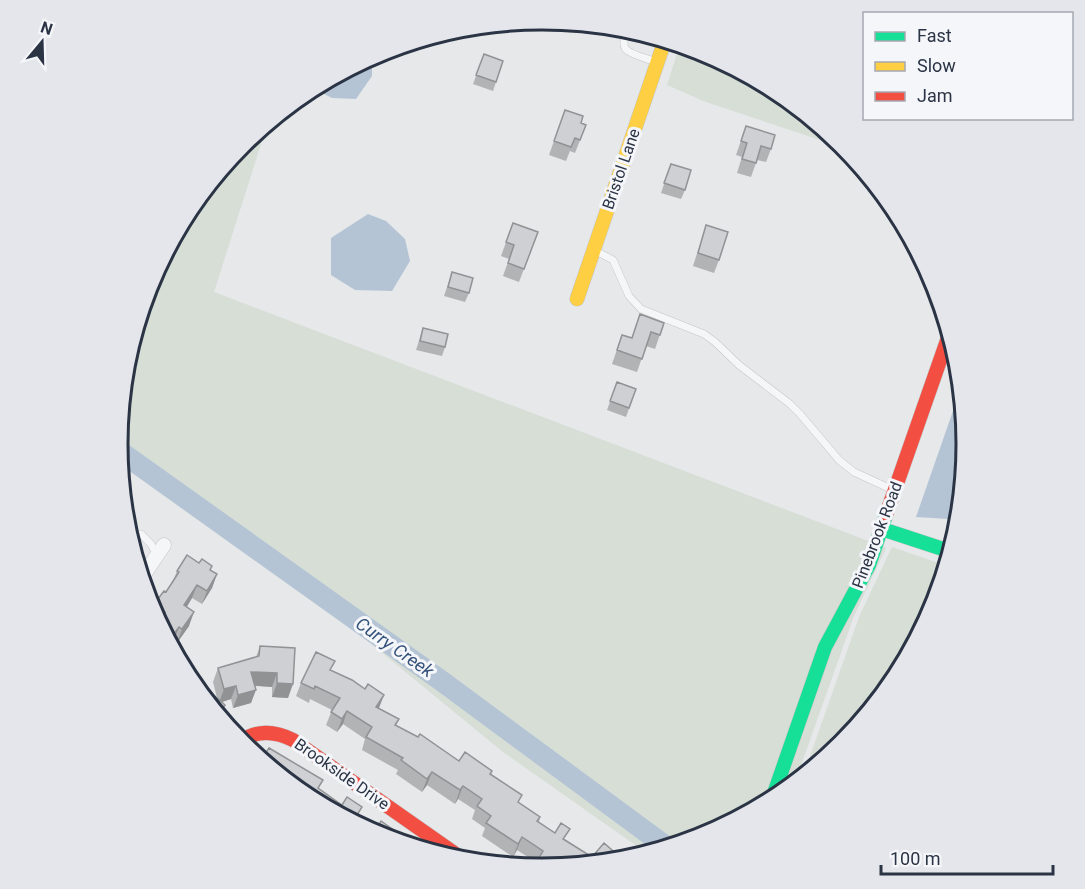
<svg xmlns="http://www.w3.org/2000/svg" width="1085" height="889" viewBox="0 0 1085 889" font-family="Roboto,sans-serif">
  <rect width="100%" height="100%" fill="#e6e8ea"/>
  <path fill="#d6ded6" d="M 680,44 L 705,52 L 779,91 L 843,144 L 847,149 L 706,102 L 667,85 Z
    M 268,122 L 214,292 L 871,542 L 763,806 L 705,837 L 648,854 L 503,752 L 308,592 L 119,457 L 118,444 L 126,361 L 150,282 L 189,208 L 242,144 Z
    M 883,546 L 886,548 L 854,616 L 794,785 L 779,798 L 830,650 Z
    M 892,547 L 947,566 L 935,607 L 896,681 L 843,745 L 802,779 L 859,617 Z"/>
  <path fill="#b4c4d5" d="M 372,56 L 372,76 L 356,99 L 332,98 L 314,89 L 314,87 Z
    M 368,214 L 386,221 L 405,239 L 410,261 L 392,291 L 355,290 L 331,275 L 331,238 Z
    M 962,385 L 966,431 L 948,519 L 916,517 Z"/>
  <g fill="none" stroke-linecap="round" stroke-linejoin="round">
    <path stroke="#b4c4d5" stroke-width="21" d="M 118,450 L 443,682 L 668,848"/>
    <g stroke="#c4c6c8" stroke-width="8">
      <path id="lane" d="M 628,28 C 626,34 622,42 625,48 C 628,54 649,59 656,62
        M 594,250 L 613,260 L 629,296 L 641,309 L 704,334 L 715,342 L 739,365 L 790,404 L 800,414 L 839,460 L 854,472 L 893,490
        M 130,541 L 135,534 L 141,534 L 151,544 L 157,556"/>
    </g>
    <g stroke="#c4c6c8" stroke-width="15">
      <path id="street" d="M 141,579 L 164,545"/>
    </g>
    <g stroke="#c4c6c8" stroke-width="15">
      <path id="fast" d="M 882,529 L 952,552
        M 771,802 L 825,647 L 869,565 L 886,515"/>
    </g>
    <g stroke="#c4c6c8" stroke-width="15">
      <path id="slow" d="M 577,299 L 665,40"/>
    </g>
    <g stroke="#c4c6c8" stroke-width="15">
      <path id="jam" d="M 886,515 L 950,332
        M 240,742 C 257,729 275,731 293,740 L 467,862"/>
    </g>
    <use href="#lane" stroke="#f5f6f7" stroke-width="7"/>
    <use href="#street" stroke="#f5f6f7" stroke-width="14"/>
    <use href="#fast" stroke="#16e098" stroke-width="14"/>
    <use href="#slow" stroke="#ffcf43" stroke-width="14"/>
    <use href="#jam" stroke="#f24e42" stroke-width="14"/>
  </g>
  <path fill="#b1b3b5" d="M 561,21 L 581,23 L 579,28 Z
    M 484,54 L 503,61 L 493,91 L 473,84 Z
    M 565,110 L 581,123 L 586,125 L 575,153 L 570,151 L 566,161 L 549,155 Z
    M 746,126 L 771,149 L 766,162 L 757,160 L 751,177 L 737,173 L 742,157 L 736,155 Z
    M 671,164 L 685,190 L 681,199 L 661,193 Z
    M 513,223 L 538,232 L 519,282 L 503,276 L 509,259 L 501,256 Z
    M 706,225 L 719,260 L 714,273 L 693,266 Z
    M 452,272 L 469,293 L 465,302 L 444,296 Z
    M 664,323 L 655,349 L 646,346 L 637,372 L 612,364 L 622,335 L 631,338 Z
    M 423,328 L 445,347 L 442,356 L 416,350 Z
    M 617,382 L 636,389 L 626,417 L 607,410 Z
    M 177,571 L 211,571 L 217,574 L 212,588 L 202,604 L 192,598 L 187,607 L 189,626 L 177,643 L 174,640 L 171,646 L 152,611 L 154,604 L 166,592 L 173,581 Z
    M 260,646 L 295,648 L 288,698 L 272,697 L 272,687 L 255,686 L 251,703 L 233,708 L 231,699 L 222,702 L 217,698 L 213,682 L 218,668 L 256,657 Z
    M 331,671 L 379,708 L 399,719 L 396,726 L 459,761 L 492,771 L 491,775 L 519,803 L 540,817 L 539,822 L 592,857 L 619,862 L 542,869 L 535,869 L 537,863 L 517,850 L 513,857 L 482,836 L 485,828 L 472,819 L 475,810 L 458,799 L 455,804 L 427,785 L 422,792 L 396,774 L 398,770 L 362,750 L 365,739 L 343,724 L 337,732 L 326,725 L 332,710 L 310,699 L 309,703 L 296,696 L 301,683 Z"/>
  <path fill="#909294" d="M 217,574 L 212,588 L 202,604 L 207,591 Z
    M 197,585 L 192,598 L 179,619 L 184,605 Z
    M 194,612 L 189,626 L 177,643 L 182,629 Z
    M 179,627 L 174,640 L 171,646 L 174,634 Z
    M 251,672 L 277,673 L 272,687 L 246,685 Z
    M 277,683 L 293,684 L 288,698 L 272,697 Z
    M 236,686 L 231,699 L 219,703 L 224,689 Z
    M 256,690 L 251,703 L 233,708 L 238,695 Z
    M 384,695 L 379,708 L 371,720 L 376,707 Z
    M 225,705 L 220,718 L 217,715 Z
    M 347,711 L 343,724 L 337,732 L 342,719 Z
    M 432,772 L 427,785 L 422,792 L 427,779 Z
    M 463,786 L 458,799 L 455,804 L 460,790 Z
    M 522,837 L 517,850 L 513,857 L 518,844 Z"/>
  <path fill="#ced0d3" stroke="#909294" stroke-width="1.5" d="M 484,54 L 503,61 L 496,82 L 476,75 Z
    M 565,110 L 583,116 L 581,123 L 586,125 L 580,140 L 575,138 L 571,147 L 554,141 Z
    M 746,126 L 775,135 L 771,149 L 761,146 L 756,163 L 742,159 L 747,143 L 741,141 Z
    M 671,164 L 691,170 L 685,190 L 664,183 Z
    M 513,223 L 538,232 L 524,269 L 508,263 L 514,245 L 506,242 Z
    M 706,225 L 728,232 L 719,260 L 698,253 Z
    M 452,272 L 473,278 L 469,293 L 448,287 Z
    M 640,314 L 664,323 L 660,335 L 651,332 L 642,359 L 617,350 L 622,335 L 632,338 Z
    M 423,328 L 448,334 L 445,347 L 420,341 Z
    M 617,382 L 636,389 L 629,408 L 610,401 Z
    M 187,555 L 199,563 L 202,559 L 212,566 L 210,570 L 217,574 L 207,591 L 197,585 L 184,605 L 194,612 L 182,629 L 179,627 L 174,634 L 172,632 L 167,640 L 158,622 L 165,612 L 154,604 L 164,591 L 166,592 L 179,572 L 177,571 Z
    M 260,646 L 295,648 L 293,684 L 277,683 L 277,673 L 251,672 L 256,690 L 238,695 L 236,686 L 224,689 L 218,668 L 259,656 Z
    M 316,652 L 335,661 L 330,670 L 352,680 L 365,689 L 368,684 L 384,695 L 376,707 L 399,719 L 395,725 L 418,737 L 420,734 L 459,761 L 465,752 L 492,771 L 490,774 L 522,795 L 518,802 L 540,817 L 537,821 L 555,833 L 561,823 L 570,829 L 563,839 L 592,857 L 604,843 L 620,857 L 617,860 L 619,862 L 583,866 L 577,860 L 573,867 L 564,867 L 555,861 L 552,866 L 539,858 L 543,851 L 522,837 L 518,844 L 486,823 L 491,816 L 477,806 L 482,799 L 463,786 L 460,790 L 432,772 L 427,779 L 401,760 L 403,758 L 366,737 L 372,727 L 347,711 L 342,719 L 331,712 L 340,698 L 315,686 L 314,689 L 301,683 Z
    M 201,684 L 225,705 L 217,715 L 196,690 Z
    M 269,748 L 323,780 L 318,788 L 342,805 L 347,797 L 362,807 L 357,815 L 377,828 L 381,821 L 395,831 L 392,835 L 406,845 L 380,837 L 306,798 L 261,760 Z"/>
  <g text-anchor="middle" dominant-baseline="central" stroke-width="6" stroke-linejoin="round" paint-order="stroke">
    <g font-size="16" fill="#2b3445" stroke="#f4f6f9">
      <text transform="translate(621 169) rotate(-71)">Bristol Lane</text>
      <text transform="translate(877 535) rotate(-69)">Pinebrook Road</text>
      <text transform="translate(342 774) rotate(35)">Brookside Drive</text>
    </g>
    <g font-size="18" font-style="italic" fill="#34527a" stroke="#f4f6f9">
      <text transform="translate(395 647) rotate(35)">Curry Creek</text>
    </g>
  </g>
  <path d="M0 0H1085V889H0ZM128 444a414 414 0 1 1 828 0a414 414 0 1 1-828 0Z" fill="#e4e6eb" fill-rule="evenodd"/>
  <path fill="none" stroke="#2b3445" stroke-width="3" d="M128 444a414 414 0 1 1 828 0a414 414 0 1 1-828 0Z"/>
  <rect x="863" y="12" width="210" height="108" fill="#f4f6f9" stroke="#a4a8b1" stroke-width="1.5"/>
  <rect x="875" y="32" width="30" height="9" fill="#16e098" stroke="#a4a8b1" stroke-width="1.5"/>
  <text x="917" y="42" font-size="18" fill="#2b3445">Fast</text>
  <rect x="875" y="62" width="30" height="9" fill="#ffcf43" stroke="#a4a8b1" stroke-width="1.5"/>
  <text x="917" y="72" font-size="18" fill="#2b3445">Slow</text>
  <rect x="875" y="92" width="30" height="9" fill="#f24e42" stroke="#a4a8b1" stroke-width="1.5"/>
  <text x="917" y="102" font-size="18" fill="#2b3445">Jam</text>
  <g transform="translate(42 42) rotate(19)" stroke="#f4f6f9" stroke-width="4.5" paint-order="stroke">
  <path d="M0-4.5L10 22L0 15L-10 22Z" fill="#2b3445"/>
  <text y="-9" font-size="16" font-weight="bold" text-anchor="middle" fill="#2b3445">N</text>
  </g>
  <path d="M881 865v9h172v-9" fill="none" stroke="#2b3445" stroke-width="3"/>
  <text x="890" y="865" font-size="18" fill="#2b3445" stroke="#f4f6f9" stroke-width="4.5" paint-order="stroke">100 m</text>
</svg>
